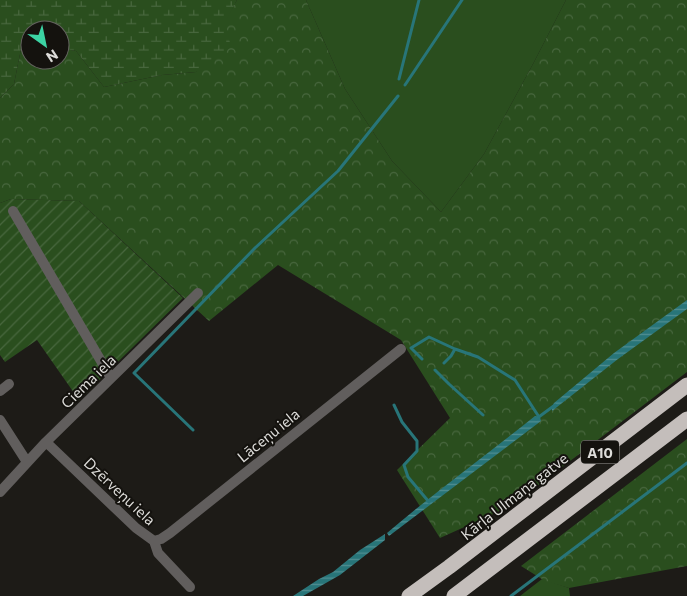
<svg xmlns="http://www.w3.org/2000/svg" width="687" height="596" viewBox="0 0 687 596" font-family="Commissioner,sans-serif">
  <defs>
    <pattern id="forest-crowns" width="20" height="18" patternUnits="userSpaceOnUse" patternTransform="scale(1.25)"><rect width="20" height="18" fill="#2a4e1e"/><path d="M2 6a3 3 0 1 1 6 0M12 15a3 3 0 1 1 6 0" fill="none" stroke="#48673e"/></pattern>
    <pattern id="wetland-marsh" width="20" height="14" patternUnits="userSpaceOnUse" patternTransform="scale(1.25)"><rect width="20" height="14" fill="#2a4e1e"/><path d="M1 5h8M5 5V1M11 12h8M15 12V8" fill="none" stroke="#48673e"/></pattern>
    <pattern id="garden-furrows" width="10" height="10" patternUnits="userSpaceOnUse" patternTransform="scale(1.25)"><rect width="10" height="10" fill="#2a4e1e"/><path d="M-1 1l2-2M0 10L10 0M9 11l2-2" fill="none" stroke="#48673e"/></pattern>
    <pattern id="water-rules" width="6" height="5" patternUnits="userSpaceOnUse" patternTransform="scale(1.25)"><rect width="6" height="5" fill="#287579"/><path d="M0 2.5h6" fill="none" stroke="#518e92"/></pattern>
  </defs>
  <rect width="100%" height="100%" fill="#1d1b17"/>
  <path fill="#2a4e1e" d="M 306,0 L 566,0 L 533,64 L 484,154 L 441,212 L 392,161 L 345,89 Z
    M 542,579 L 569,588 L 570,596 L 520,596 Z"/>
  <path fill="url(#forest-crowns)" d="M 237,0 L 306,0 L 345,89 L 392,161 L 441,212 L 484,154 L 533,64 L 566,0 L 687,0 L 687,372 L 511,506 L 440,538 L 397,470 L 450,418 L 401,340 L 278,265 L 209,321 L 79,201 L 11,199 L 0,203 L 0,98 L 14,84 L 21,49 L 30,45 L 30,60 L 60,60 L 60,48 L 76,51 L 104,87 L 162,75 L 196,72 Z
    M 687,439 L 687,566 L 569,588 L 545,581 L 521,566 Z"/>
  <path fill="url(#wetland-marsh)" d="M 0,0 L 237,0 L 225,23 L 231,47 L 196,72 L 162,75 L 104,87 L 76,51 L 60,48 L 60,30 L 30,30 L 30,45 L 21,49 L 14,84 L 0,98 Z"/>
  <path fill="url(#garden-furrows)" d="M 11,199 L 79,201 L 183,298 L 79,400 L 37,340 L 5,362 L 0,355 L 0,203 Z"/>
  <path fill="url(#water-rules)" d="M 687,300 L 687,309 L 618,359 L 552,411 L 552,407 L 554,403 L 614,353 Z
    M 535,416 L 540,417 L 541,421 L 389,536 L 387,533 C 435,492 486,455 535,416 Z
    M 385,534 L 385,540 L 340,575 L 303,596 L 293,596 L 319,579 L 333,572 L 360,550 Z"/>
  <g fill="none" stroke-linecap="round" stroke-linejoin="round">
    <path stroke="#287579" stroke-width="3" d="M 399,79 L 419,0
      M 405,85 L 462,0
      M 422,359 L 411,348 L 429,337 L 455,349 L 478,357 L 515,380 L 539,417
      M 444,363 L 451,356 L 455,349
      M 435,370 L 449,384 L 483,415
      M 394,405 L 402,422 L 417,441 L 417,451 L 404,465 L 408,477 L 429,502
      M 536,419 L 555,405
      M 193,430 L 134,373 L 255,248 L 338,171 L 398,96
      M 511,596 L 687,463"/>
    <path stroke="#615e5d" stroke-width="10" d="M 13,211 L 111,378
      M 0,391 L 9,384
      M 0,420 L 27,462
      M 46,442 L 136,528 L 154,541 L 158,553 L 190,587
      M 0,492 L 46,442 L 198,293
      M 154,541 L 161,539 L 170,533 L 401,349"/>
    <path stroke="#c4bebb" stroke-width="15" d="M 409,596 L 449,567 L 687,385
      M 454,596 L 687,419"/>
  </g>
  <g text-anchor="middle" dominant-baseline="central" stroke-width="4" stroke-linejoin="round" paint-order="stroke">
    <rect fill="#14120e" stroke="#a19f9c" stroke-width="1" x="581" y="440.5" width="38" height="23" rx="4"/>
    <g font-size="14" font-weight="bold" fill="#dddcd9">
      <text x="600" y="452">A10</text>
    </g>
    <g font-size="15" fill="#dddcd9" stroke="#14120e">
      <text transform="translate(88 381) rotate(-44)">Ciema iela</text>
      <text transform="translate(268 435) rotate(-39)">Lāceņu iela</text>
      <text transform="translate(120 491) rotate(43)">Dzērveņu iela</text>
      <text transform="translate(514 496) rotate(-38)">Kārļa Ulmaņa gatve</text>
    </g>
  </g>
  <g transform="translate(45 45) rotate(147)"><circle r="24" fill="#14120e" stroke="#64635f"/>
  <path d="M0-4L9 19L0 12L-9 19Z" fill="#3cd4a4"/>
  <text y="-8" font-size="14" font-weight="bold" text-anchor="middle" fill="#dddcd9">N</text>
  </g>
</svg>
